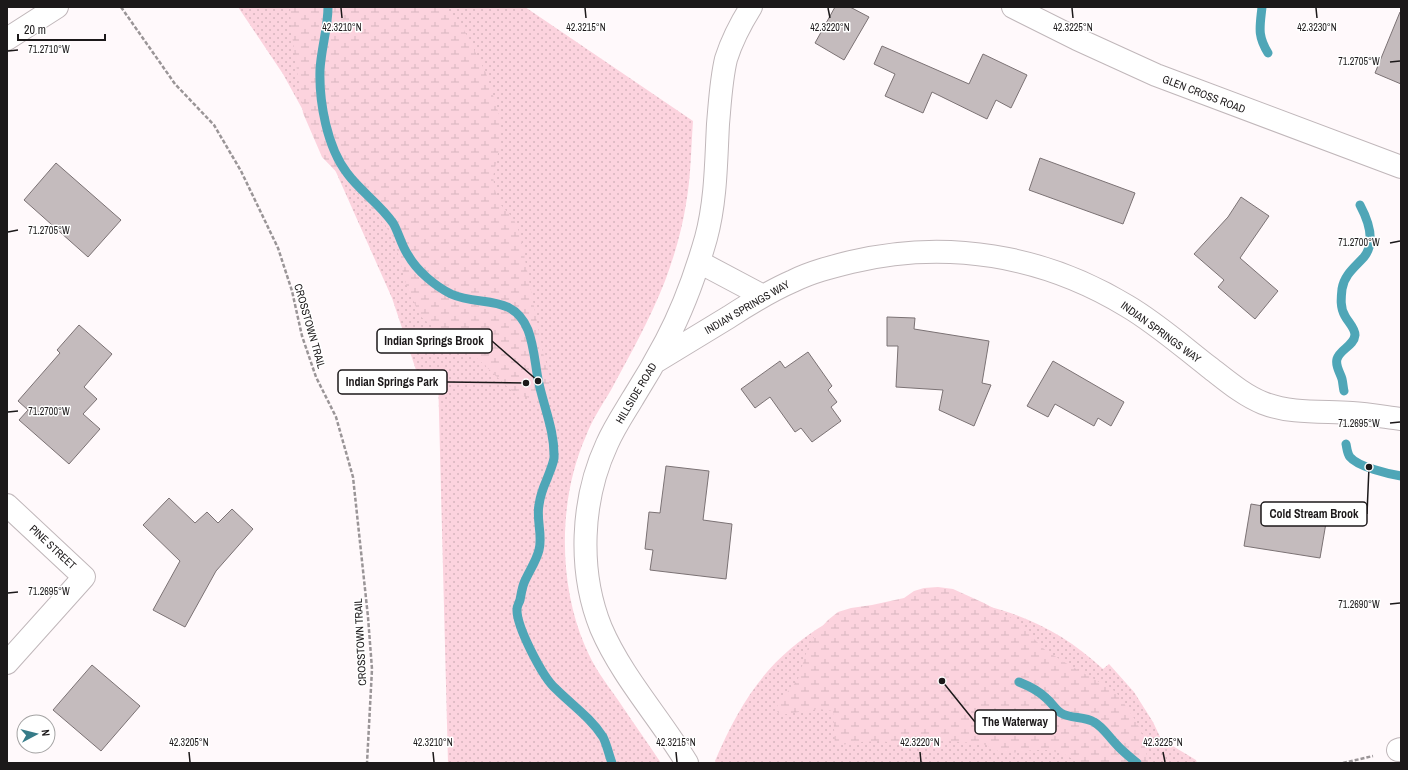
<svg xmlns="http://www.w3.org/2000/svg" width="1408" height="770" viewBox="0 0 1408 770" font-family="'Archivo Narrow',sans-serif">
  <defs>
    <pattern id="grass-dots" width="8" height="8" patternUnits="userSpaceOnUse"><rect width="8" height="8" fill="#fcd3de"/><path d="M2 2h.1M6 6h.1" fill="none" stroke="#d7b5be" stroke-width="1.8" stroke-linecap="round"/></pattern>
    <pattern id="wetland-marsh" width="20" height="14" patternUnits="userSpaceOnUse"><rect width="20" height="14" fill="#fcd3de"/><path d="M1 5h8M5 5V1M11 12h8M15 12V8" fill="none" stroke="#d7b5be"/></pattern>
  </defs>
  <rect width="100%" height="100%" fill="#fff9fb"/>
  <path fill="url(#grass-dots)" d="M 238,7 L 525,7 L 693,121 C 691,148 691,177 686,204 C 682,230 674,257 665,281 C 650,319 630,355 611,390 C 602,405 592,420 586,436 C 558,499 558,583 585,646 C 593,666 606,683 618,700 C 632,721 647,742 661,763 L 448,763 L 438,375 L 423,391 L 392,298 L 332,163 L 283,74 Z
    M 987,606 C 1033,618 1068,637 1103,669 L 1109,664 L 1134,692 L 1153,722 L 1161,739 L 1196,760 L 1197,763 L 716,763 L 715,761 C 741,700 769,657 827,623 Z"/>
  <path fill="url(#wetland-marsh)" d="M 290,7 L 440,7 L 460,22 L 486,73 L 501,121 L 501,140 L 493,177 L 495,190 L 500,204 L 513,218 L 520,234 L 543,353 C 548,368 554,386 544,399 L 532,399 L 514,393 L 478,359 L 446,338 L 420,316 L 406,284 L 394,238 L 374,211 L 322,157 L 303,113 L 291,28 Z
    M 938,587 L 953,589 L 984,603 L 1015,620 L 1044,649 L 1064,662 L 1108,687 L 1116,692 L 1136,721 L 1144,737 L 1148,763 L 1078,763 L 1066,755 L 1048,750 L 1034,750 L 1011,753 L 1000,752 L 986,745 L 974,743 L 934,740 L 900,744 L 881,741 L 860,742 L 835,746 L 833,711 L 819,709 L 780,715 L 776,710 L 779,701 L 792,687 L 798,679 L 808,647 L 817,632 L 828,620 L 838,612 L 851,608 L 872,605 L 904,598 L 914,591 L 924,588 Z"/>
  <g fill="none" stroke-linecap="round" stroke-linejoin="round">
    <path stroke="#4fa6b7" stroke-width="9" d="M 328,7 C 328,28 321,49 320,70 C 319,102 327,147 347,173 C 360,191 380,204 393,223 C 399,233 401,245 408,255 C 417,271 435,286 451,294 C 480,307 513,293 528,330 C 534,346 535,363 538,379 C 543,405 555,431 554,458 C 553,465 549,473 547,479 C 543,488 540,497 539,505 C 536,520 543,535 539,550 C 536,562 529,571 524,583 C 522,588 521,595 520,600 C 519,603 517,606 517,609 C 516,626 543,678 556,689 C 572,705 591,718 603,737 C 607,745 609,755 612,763
      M 1262,7 C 1260,27 1257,35 1268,53
      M 1344,391 C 1343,387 1343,383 1342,379 C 1340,372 1335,366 1337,359 C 1340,349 1354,346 1355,335 C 1355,328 1348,322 1345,316 C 1340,308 1341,298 1342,289 C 1344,275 1355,267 1364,257 C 1376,242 1368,220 1360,205
      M 1346,444 C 1347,448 1347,453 1350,457 C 1358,467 1389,474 1401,476
      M 1019,682 C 1029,686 1038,690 1046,698 C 1052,703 1055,709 1061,713 C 1071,719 1084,716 1094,722 C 1103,727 1109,737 1116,744 C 1122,751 1130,757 1137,763"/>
  </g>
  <path fill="#c4bbbd" stroke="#7b7274" d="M 835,7 L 850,7 L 869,17 L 844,60 L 815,43 Z
    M 1400,12 L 1401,12 L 1401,84 L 1375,73 Z
    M 882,46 L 969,84 L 983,54 L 1027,75 L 1011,108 L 996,100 L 987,119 L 932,92 L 923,113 L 885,96 L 895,74 L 874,64 Z
    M 1040,158 L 1135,193 L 1123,224 L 1029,190 Z
    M 56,163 L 121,220 L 88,257 L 24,200 Z
    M 1241,197 L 1269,216 L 1240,258 L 1278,291 L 1255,319 L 1218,287 L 1224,280 L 1194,254 L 1228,217 Z
    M 887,317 L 915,318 L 914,329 L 989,341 L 982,383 L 991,385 L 974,426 L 939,410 L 943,390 L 896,387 L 898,346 L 887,346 Z
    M 79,325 L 112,354 L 84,387 L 97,399 L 83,414 L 100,429 L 69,464 L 19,420 L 28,410 L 18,401 L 60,353 L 57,350 Z
    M 808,352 L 832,386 L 828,390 L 837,402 L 831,407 L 841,421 L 812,442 L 801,428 L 795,432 L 770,397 L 755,408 L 741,389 L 780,361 L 785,368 Z
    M 1053,361 L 1124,402 L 1111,426 L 1098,418 L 1094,426 L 1055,404 L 1048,417 L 1027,406 Z
    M 666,466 L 709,471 L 703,520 L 732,524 L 726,579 L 650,570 L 653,550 L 645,549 L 649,512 L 660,513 Z
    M 169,498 L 195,523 L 207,512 L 218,523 L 232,509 L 253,529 L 216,571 L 185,627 L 153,610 L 180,561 L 143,525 Z
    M 1251,504 L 1327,517 L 1320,558 L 1244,546 Z
    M 92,665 L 140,706 L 101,751 L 53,710 Z"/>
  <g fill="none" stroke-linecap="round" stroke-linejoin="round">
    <g stroke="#c0b7ba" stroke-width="24">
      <path id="minor" d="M 1013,7 L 1077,39 L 1156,75 L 1401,167
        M 7,39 L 57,7
        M 699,262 L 763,296
        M 655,362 C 680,347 704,332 729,317 C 749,304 770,291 793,281 C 811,272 831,267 851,262 C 946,239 1043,255 1127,306 C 1156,323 1182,346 1209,367 C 1226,380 1243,395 1263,403 C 1291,414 1323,411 1352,413 C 1368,414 1385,417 1401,419
        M 7,505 L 84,577 L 7,663
        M 1398,750 L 1401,749
        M 687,763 C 660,718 622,677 601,628 C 578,571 581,500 607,444 C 614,428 624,413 633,398 C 645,379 656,360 666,341 C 683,309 696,273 706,238 C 716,201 716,162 718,124 C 720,102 721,80 726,59 C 732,40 741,23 751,7"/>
    </g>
    <path stroke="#9a9597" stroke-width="2.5" stroke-dasharray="4 2" stroke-linecap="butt" d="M 121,7 L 175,84 L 214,125 L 241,171 L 278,248 L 292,291 L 302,336 L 316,377 L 336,417 L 353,477 L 368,617 L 372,669 L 367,763
      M 1343,763 L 1373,756"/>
    <use href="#minor" stroke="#fff" stroke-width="22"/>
  </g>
  <path fill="none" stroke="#1c191a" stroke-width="1.5" d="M 341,8 L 342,18M 585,8 L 586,18M 828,8 L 830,18M 1072,8 L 1073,18M 1316,8 L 1317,18M 8,51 L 18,50M 1390,62 L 1400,61M 8,232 L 18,230M 1390,243 L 1400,241M 8,412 L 18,411M 1390,423 L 1400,422M 8,593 L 18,592M 1390,604 L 1400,603M 189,752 L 190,762M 433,752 L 434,762M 676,752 L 677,762M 920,752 L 921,762M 1163,752 L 1165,762"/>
  <g text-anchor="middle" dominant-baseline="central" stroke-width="3" stroke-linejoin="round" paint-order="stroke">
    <g font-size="11" fill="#1c191a" stroke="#fff">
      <text transform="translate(1204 94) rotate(21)">GLEN CROSS ROAD</text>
      <text transform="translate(747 307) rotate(-30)">INDIAN SPRINGS WAY</text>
      <text transform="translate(310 326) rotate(74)">CROSSTOWN TRAIL</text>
      <text transform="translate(1161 332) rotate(36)">INDIAN SPRINGS WAY</text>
      <text transform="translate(636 393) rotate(-59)">HILLSIDE ROAD</text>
      <text transform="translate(53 547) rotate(43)">PINE STREET</text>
      <text transform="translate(360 642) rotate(-93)">CROSSTOWN TRAIL</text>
    </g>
  </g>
  <g font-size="10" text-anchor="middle" fill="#1c191a" stroke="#fff" stroke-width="3" stroke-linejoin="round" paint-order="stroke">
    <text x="342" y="31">42.3210°N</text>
    <text x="586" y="31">42.3215°N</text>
    <text x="830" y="31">42.3220°N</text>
    <text x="1073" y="31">42.3225°N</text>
    <text x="1317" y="31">42.3230°N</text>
    <text x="49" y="53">71.2710°W</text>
    <text x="1359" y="65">71.2705°W</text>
    <text x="49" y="234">71.2705°W</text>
    <text x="1359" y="246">71.2700°W</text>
    <text x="49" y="415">71.2700°W</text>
    <text x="1359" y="427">71.2695°W</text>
    <text x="49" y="595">71.2695°W</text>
    <text x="1359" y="608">71.2690°W</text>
    <text x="189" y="746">42.3205°N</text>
    <text x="433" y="746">42.3210°N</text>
    <text x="676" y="746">42.3215°N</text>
    <text x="920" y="746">42.3220°N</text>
    <text x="1163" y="746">42.3225°N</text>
  </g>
  <path fill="none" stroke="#1c191a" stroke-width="1.5" d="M538 381L492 341M526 383L447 382M1369 467L1367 514M942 681L975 722"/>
  <g fill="#1c191a" stroke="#fff" stroke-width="1.5">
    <circle cx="538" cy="381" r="4"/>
    <circle cx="526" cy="383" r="4"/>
    <circle cx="1369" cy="467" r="4"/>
    <circle cx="942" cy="681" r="4"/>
  </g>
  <g fill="#fff" stroke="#1c191a" stroke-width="1.5">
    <rect x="377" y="329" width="115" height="24" rx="4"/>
    <rect x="338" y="370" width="109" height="24" rx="4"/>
    <rect x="1261" y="502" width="106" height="24" rx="4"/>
    <rect x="975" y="710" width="81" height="24" rx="4"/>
  </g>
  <g font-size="12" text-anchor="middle" font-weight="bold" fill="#1c191a">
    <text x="434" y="345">Indian Springs Brook</text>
    <text x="392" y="386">Indian Springs Park</text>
    <text x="1314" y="518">Cold Stream Brook</text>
    <text x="1015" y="726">The Waterway</text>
  </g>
  <rect width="1408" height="770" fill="none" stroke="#1c191a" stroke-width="16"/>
  <g transform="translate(36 734) rotate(83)"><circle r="19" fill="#ffffff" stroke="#a4a3a3"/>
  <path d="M0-3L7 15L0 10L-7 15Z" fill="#367b88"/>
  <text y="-6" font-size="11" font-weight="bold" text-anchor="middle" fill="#1c191a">N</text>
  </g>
  <path d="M18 34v6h87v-6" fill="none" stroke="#1c191a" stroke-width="2"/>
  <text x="24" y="34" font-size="12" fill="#1c191a" stroke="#ffffff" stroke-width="3" paint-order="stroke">20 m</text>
</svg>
